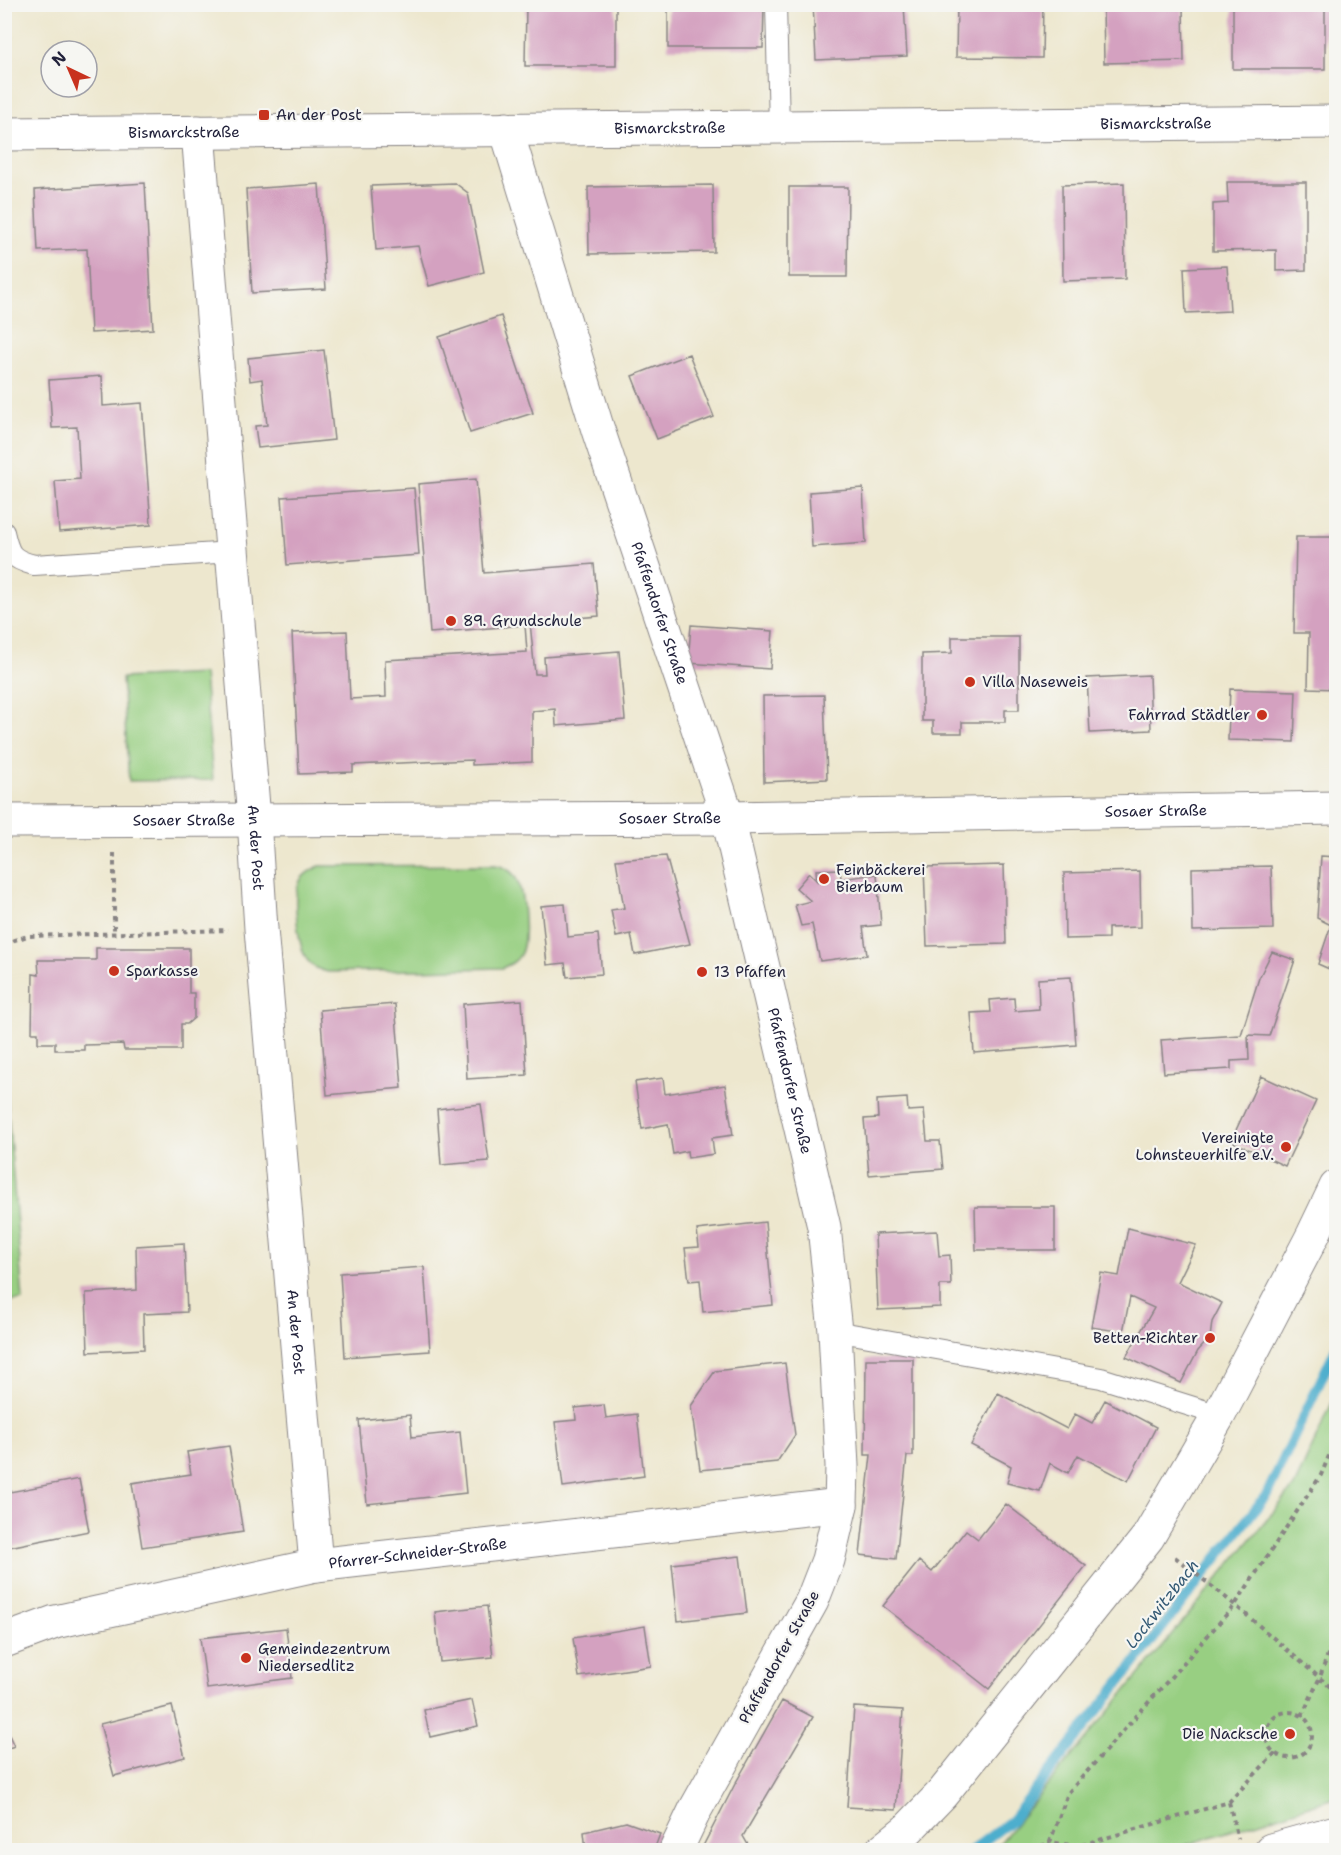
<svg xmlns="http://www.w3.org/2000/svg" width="1341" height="1855" viewBox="0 0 1341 1855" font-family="'Shantell Sans',sans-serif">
  <rect width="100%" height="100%" fill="#f6f6f2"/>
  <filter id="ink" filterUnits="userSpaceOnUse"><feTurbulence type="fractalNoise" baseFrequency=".0167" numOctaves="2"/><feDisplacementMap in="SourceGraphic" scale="12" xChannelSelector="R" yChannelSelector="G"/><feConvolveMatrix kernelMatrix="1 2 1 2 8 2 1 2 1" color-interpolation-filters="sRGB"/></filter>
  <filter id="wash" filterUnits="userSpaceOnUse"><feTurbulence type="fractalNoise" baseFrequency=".008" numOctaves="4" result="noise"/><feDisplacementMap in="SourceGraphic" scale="24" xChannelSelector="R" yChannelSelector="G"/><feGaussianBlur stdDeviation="1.35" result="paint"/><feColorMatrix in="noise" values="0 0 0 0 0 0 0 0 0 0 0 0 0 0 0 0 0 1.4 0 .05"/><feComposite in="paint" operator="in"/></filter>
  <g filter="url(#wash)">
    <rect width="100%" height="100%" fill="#ede7ce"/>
    <path fill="#98cf82" stroke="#5d785e" stroke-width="1.5" d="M 204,674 L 213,780 L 129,781 L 122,678 Z
      M 496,865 C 504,867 510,869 515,877 C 524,889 528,941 520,955 C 516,962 509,965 502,968 L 328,972 C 319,970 314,968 308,961 C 298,949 292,897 299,883 C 303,874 311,870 320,866 Z
      M 4,1062 L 23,1300 L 5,1302 L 4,1302 Z
      M 1336,1394 L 1336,1791 L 1334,1798 L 1170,1850 L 994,1850 L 1294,1487 Z"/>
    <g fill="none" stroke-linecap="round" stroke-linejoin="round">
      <path stroke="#4eaecd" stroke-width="10" d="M 972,1850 L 1012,1820 L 1267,1494 L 1336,1348"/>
    </g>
    <g id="blocks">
      <path fill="#d4a1c0" d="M 526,4 L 616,4 L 616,66 L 525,66 Z
        M 668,4 L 764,4 L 763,48 L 668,48 Z
        M 813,4 L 904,4 L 907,56 L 816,60 Z
        M 957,4 L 1043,4 L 1042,58 L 956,57 Z
        M 1233,4 L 1325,4 L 1325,69 L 1233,69 Z
        M 1103,5 L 1183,5 L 1184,61 L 1104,63 Z
        M 1227,182 L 1306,182 L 1306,270 L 1276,271 L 1276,250 L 1213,251 L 1213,204 L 1228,203 Z
        M 145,183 L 153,329 L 91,333 L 87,249 L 38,251 L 35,190 Z
        M 455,183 L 468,193 L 484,272 L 429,286 L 418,246 L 376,250 L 371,186 Z
        M 1124,183 L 1125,279 L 1063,281 L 1062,185 Z
        M 319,184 L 326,289 L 252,293 L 246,189 Z
        M 713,185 L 714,252 L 589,254 L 588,187 Z
        M 789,187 L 848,187 L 847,277 L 789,277 Z
        M 1227,266 L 1230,311 L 1186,313 L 1184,268 Z
        M 501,316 L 533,413 L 470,433 L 439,337 Z
        M 324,350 L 334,440 L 258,448 L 255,426 L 267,425 L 262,379 L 250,381 L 248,358 Z
        M 689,354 L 714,417 L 657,439 L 632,376 Z
        M 102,376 L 103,406 L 142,403 L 151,525 L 59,532 L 55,481 L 80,479 L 77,427 L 52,428 L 49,380 Z
        M 476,479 L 484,573 L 594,564 L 599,616 L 530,622 L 535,674 L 545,674 L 544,657 L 619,651 L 625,720 L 556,726 L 555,709 L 532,711 L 532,762 L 472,765 L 472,760 L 353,765 L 353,772 L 299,774 L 292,633 L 347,631 L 350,699 L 386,697 L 385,660 L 527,652 L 525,625 L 430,633 L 418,484 Z
        M 414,488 L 419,555 L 287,565 L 282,497 Z
        M 863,488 L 866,543 L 812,547 L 809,492 Z
        M 1296,537 L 1336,537 L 1336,689 L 1308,688 L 1309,633 L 1294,633 Z
        M 691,625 L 773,631 L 770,669 L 688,663 Z
        M 952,637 L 1019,637 L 1019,710 L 1005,710 L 1005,722 L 962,722 L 962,733 L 933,733 L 933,721 L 922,721 L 922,654 L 952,653 Z
        M 1149,675 L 1151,730 L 1090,733 L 1087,678 Z
        M 1230,689 L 1296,691 L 1294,742 L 1228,740 Z
        M 824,695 L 827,779 L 764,782 L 763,696 Z
        M 666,856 L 690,944 L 635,955 L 631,934 L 616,937 L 611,910 L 624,908 L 616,860 Z
        M 1321,856 L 1336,857 L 1336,972 L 1318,964 L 1331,925 L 1317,918 Z
        M 1004,865 L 1006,944 L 927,946 L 924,867 Z
        M 1271,866 L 1273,929 L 1193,931 L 1192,868 Z
        M 840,869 L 841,879 L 877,874 L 881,925 L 863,927 L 867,955 L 820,961 L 812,924 L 801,926 L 795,905 L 811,901 L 796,888 L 809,873 L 817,881 L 816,870 Z
        M 1140,871 L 1141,927 L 1108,928 L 1108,938 L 1065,939 L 1064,873 Z
        M 565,904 L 568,937 L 598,934 L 602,974 L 567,977 L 565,963 L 547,965 L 541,906 Z
        M 96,948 L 189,948 L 189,993 L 194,993 L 194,1018 L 187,1024 L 181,1024 L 181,1050 L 124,1050 L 123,1044 L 84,1045 L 84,1050 L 55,1050 L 55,1043 L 38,1043 L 38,1033 L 32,1033 L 33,974 L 39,975 L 38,960 L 96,960 Z
        M 1272,952 L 1295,960 L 1269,1036 L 1248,1035 L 1249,1060 L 1231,1061 L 1231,1069 L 1164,1073 L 1161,1040 L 1241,1035 L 1259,978 Z
        M 1071,977 L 1076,1045 L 974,1053 L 971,1013 L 991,1012 L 990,1000 L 1014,998 L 1015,1011 L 1039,1009 L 1038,979 Z
        M 522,1000 L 527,1075 L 467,1079 L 463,1004 Z
        M 395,1004 L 402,1088 L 327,1095 L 320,1010 Z
        M 1261,1076 L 1316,1101 L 1285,1166 L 1231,1141 Z
        M 663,1078 L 665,1094 L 725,1085 L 733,1135 L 712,1138 L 714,1154 L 688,1158 L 687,1151 L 673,1154 L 668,1124 L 642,1129 L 635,1082 Z
        M 907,1098 L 908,1111 L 924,1110 L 927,1141 L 940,1141 L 943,1169 L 869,1175 L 864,1119 L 878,1118 L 877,1100 Z
        M 481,1104 L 489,1161 L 441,1165 L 437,1109 Z
        M 975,1207 L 1055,1207 L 1055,1250 L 976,1250 Z
        M 765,1222 L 773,1305 L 703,1312 L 700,1280 L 689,1281 L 685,1248 L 699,1247 L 697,1230 Z
        M 1128,1228 L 1196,1245 L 1178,1282 L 1222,1303 L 1212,1322 L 1210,1338 L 1198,1351 L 1181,1383 L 1126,1357 L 1154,1308 L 1130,1297 L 1123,1332 L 1091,1327 L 1101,1273 L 1119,1276 Z
        M 937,1231 L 939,1256 L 950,1255 L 951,1285 L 940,1285 L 940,1307 L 878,1310 L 875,1234 Z
        M 184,1243 L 187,1312 L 143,1314 L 144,1349 L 88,1352 L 86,1293 L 137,1290 L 136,1246 Z
        M 424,1267 L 430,1351 L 345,1357 L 340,1273 Z
        M 866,1359 L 913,1359 L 913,1456 L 907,1456 L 896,1559 L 860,1555 L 871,1455 L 865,1455 Z
        M 785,1363 L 795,1435 L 777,1462 L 700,1470 L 691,1406 L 715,1371 Z
        M 998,1393 L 1067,1429 L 1075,1414 L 1092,1423 L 1105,1400 L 1156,1427 L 1128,1481 L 1078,1455 L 1068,1473 L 1050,1463 L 1040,1491 L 1007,1483 L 1011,1466 L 971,1445 Z
        M 604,1405 L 606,1418 L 637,1414 L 644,1476 L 563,1487 L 555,1422 L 576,1420 L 575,1408 Z
        M 410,1415 L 412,1437 L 460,1432 L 466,1493 L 367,1504 L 359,1420 Z
        M 229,1446 L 243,1532 L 142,1547 L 132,1483 L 191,1474 L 187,1452 Z
        M 79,1479 L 89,1531 L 4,1548 L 4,1493 Z
        M 1006,1504 L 1086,1566 L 989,1689 L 883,1606 L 919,1561 L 932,1572 L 966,1530 L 978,1539 Z
        M 740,1556 L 747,1613 L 678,1621 L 672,1564 Z
        M 487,1606 L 493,1657 L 440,1662 L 435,1612 Z
        M 645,1626 L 651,1666 L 579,1677 L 573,1638 Z
        M 286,1628 L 292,1678 L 207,1689 L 200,1638 Z
        M 472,1700 L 478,1726 L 430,1737 L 424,1710 Z
        M 782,1701 L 813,1717 L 743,1836 L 751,1850 L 701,1850 L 735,1784 Z
        M 172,1706 L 185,1757 L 114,1776 L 100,1724 Z
        M 854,1707 L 903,1710 L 896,1810 L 847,1807 Z
        M 4,1724 L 14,1746 L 4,1750 Z
        M 626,1822 L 660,1834 L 654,1850 L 586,1850 L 584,1832 Z"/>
    </g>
  </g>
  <g filter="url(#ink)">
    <use href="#blocks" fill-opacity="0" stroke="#888484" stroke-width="1.5"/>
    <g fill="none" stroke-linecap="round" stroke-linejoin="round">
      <g stroke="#888484" stroke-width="22">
        <path id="service" d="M 776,4 L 779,127
          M 4,532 C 9,554 11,559 34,565 L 232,552
          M 835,1331 L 1101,1378 L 1219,1415"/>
      </g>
      <g stroke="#888484" stroke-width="35">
        <g id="minor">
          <path id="s1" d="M 506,129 L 598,430 L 728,818 L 824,1227 L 835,1331 L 842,1466 L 841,1505 L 828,1560 L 812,1601 L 695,1810 L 676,1850"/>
          <path id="s2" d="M 198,132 L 254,819 L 261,929 L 316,1565"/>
          <path id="s3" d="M 4,134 L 1336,122"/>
          <path id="s4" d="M 4,821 L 728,818 L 1336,808"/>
          <path id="s5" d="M 4,1641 L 55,1622 L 316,1565 L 841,1505"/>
          <path d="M 1271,1850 L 1336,1832"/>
        </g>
      </g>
      <g stroke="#888484" stroke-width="35">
        <path id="tertiary" d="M 882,1850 L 908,1829 L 942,1794 L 1148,1537 L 1219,1415 L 1313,1235 L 1336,1187"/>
      </g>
      <path stroke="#888484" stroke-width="4" stroke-dasharray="4.5 4.5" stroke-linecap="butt" d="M 114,853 L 114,933
        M 4,943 L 28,936 L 228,930
        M 1175,1557 L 1235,1605 L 1336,1692
        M1266 1735a23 23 0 1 1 46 0a23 23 0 1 1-46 0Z
        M 1302,1716 L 1320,1677 L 1336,1631
        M 1275,1753 L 1229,1802 L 1078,1846 L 1050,1842 L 1068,1793 L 1235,1605 L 1321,1475 L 1336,1439
        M 1229,1802 L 1238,1839
        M 1033,1850 L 1050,1842"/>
      <use href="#service" stroke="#fff" stroke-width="20"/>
      <use href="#minor" stroke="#fff" stroke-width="33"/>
      <use href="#tertiary" stroke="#fff" stroke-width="33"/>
    </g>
  </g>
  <g fill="#c8321e" stroke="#f6f6f2" stroke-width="2">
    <rect x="258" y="109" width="12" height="12" rx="3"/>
    <circle cx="451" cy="621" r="6"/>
    <circle cx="970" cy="682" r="6"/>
    <circle cx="1262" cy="715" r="6"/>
    <circle cx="824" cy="879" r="6"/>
    <circle cx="114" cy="971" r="6"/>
    <circle cx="702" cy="972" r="6"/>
    <circle cx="1286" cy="1147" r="6"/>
    <circle cx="1210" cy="1338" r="6"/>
    <circle cx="246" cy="1658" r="6"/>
    <circle cx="1290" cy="1734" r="6"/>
  </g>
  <g text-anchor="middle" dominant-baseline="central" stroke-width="4.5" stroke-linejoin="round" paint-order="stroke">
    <g font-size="15" fill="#22223b" stroke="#f6f6f2" text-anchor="start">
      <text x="276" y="115">An der Post</text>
      <text x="463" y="621">89. Grundschule</text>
      <text x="982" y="682">Villa Naseweis</text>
      <text x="1250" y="715" text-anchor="end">Fahrrad Städtler</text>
      <text x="836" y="870">Feinbäckerei<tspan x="836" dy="17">Bierbaum</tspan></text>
      <text x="126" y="971">Sparkasse</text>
      <text x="714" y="972">13 Pfaffen</text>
      <text x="1274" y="1138" text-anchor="end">Vereinigte<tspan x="1274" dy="17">Lohnsteuerhilfe e.V.</tspan></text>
      <text x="1198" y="1338" text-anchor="end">Betten-Richter</text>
      <text x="258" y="1649">Gemeindezentrum<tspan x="258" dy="17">Niedersedlitz</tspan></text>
      <text x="1278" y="1734" text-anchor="end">Die Nacksche</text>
    </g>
    <g font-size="15" fill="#22223b" stroke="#f6f6f2">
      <text stroke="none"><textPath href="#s3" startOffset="1152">Bismarckstraße</textPath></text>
      <text stroke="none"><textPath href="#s3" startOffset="666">Bismarckstraße</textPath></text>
      <text stroke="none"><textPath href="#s3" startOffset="180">Bismarckstraße</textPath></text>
      <text stroke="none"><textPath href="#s1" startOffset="508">Pfaffendorfer Straße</textPath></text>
      <text stroke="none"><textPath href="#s4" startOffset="1152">Sosaer Straße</textPath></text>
      <text stroke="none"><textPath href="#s4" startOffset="666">Sosaer Straße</textPath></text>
      <text stroke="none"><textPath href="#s4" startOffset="180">Sosaer Straße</textPath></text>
      <text stroke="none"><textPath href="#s2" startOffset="718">An der Post</textPath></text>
      <text stroke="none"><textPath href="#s1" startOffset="994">Pfaffendorfer Straße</textPath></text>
      <text stroke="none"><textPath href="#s2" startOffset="1204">An der Post</textPath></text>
      <text stroke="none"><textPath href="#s5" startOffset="424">Pfarrer-Schneider-Straße</textPath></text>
      <text transform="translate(779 1657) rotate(-61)">Pfaffendorfer Straße</text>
    </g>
    <g font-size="16" font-style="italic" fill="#345a75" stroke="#f6f6f2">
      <text transform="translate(1162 1604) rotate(-52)">Lockwitzbach</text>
    </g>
  </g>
  <rect width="1341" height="1855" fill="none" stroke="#f6f6f2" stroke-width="24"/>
  <g transform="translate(69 69) rotate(316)"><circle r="28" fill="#f6f6f2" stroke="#a1a1a9" stroke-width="1.5"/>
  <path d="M0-4.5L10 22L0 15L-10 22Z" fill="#c8321e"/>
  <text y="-9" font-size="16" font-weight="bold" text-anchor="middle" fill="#22223b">N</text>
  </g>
</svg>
